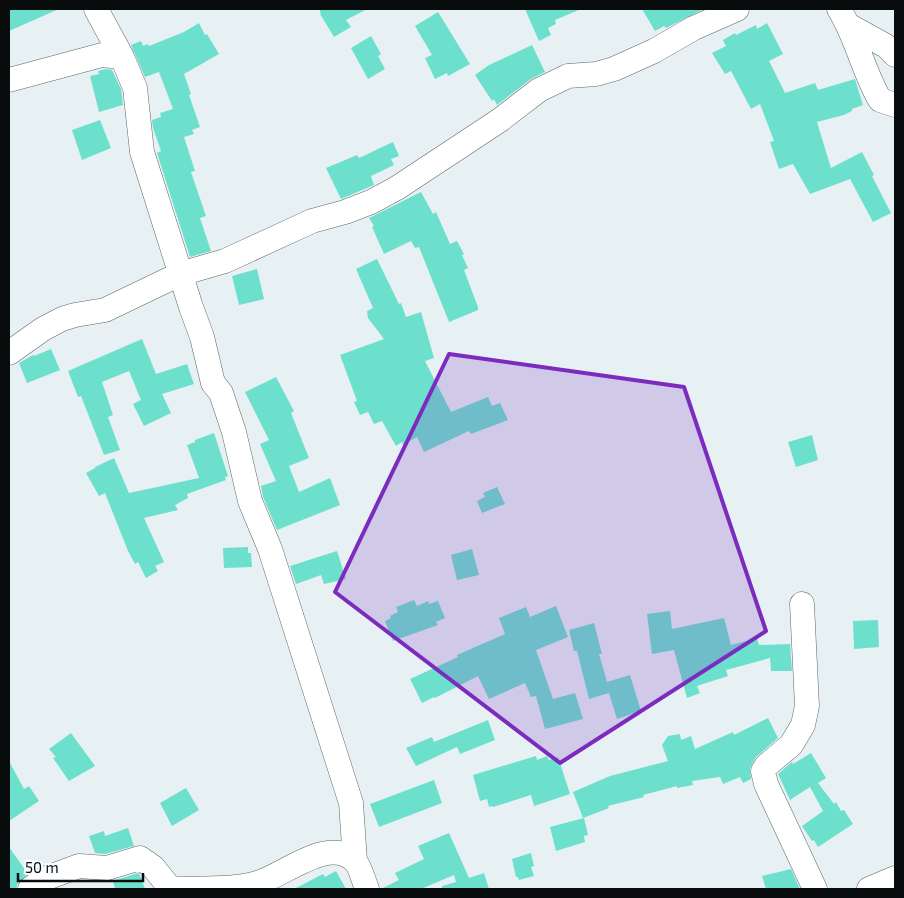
<svg xmlns="http://www.w3.org/2000/svg" width="904" height="898" viewBox="0 0 904 898" font-family="'Exo 2',sans-serif">
  <rect width="100%" height="100%" fill="#e7f1f3"/>
  <path fill="#6ce0cd" d="M 9,9 L 59,9 L 9,31 Z
    M 319,9 L 367,9 L 346,20 L 351,27 L 334,37 L 320,14 L 321,14 Z
    M 525,9 L 581,9 L 555,20 L 556,24 L 548,28 L 551,35 L 539,41 Z
    M 642,9 L 704,9 L 666,28 L 664,26 L 655,31 Z
    M 438,12 L 470,64 L 448,76 L 447,73 L 435,79 L 425,58 L 432,55 L 415,26 Z
    M 199,23 L 205,35 L 207,34 L 219,54 L 184,74 L 191,94 L 189,95 L 200,127 L 192,130 L 194,134 L 184,137 L 195,171 L 191,172 L 206,216 L 200,218 L 211,251 L 190,257 L 157,153 L 161,151 L 153,128 L 152,120 L 161,117 L 160,113 L 173,109 L 159,72 L 145,77 L 131,45 L 141,41 L 143,46 L 148,44 L 149,46 L 184,32 Z
    M 767,23 L 783,54 L 769,61 L 785,93 L 815,83 L 818,90 L 855,79 L 863,105 L 852,109 L 852,111 L 844,115 L 817,122 L 831,168 L 862,152 L 874,175 L 872,176 L 891,213 L 873,222 L 850,179 L 810,194 L 793,164 L 779,169 L 770,142 L 774,141 L 760,104 L 751,109 L 731,71 L 725,74 L 712,53 L 726,46 L 723,40 L 735,33 L 736,35 L 756,25 L 757,29 Z
    M 371,36 L 381,54 L 378,56 L 385,69 L 368,79 L 351,48 Z
    M 532,45 L 545,72 L 531,79 L 497,105 L 494,99 L 492,101 L 475,75 L 489,65 Z
    M 106,69 L 112,70 L 121,89 L 123,105 L 99,112 L 90,76 L 99,74 L 98,71 Z
    M 100,120 L 111,148 L 82,160 L 72,130 Z
    M 393,142 L 399,156 L 391,159 L 394,165 L 371,176 L 374,185 L 341,199 L 326,168 L 357,155 L 359,158 Z
    M 421,192 L 433,214 L 436,212 L 450,244 L 457,241 L 464,254 L 462,255 L 468,268 L 464,270 L 478,307 L 478,310 L 449,322 L 419,247 L 415,248 L 411,241 L 384,254 L 372,227 L 374,226 L 369,218 Z
    M 377,259 L 399,304 L 401,303 L 406,317 L 421,312 L 434,358 L 425,361 L 451,412 L 488,397 L 492,406 L 500,403 L 508,420 L 471,434 L 469,431 L 424,452 L 417,437 L 403,445 L 402,442 L 396,446 L 382,421 L 374,424 L 368,412 L 360,415 L 354,402 L 357,401 L 340,355 L 384,339 L 368,318 L 367,311 L 373,308 L 356,269 Z
    M 257,269 L 264,299 L 239,305 L 232,276 Z
    M 142,339 L 156,374 L 187,364 L 194,384 L 162,394 L 171,413 L 144,426 L 133,404 L 141,400 L 129,371 L 102,382 L 113,415 L 108,417 L 120,450 L 104,455 L 81,396 L 78,397 L 68,371 Z
    M 51,349 L 60,370 L 27,383 L 19,363 L 33,355 L 34,356 Z
    M 276,377 L 294,411 L 291,413 L 309,458 L 289,466 L 299,492 L 330,478 L 340,505 L 277,530 L 263,497 L 261,486 L 276,481 L 260,444 L 269,440 L 245,392 Z
    M 214,433 L 228,476 L 225,477 L 226,480 L 187,494 L 188,498 L 175,505 L 178,510 L 144,518 L 164,562 L 155,566 L 158,571 L 146,578 L 138,562 L 135,564 L 128,551 L 105,493 L 99,496 L 86,473 L 95,468 L 95,467 L 114,458 L 129,493 L 199,478 L 187,445 L 195,442 L 195,440 Z
    M 812,435 L 818,460 L 796,467 L 788,442 Z
    M 497,487 L 505,504 L 482,513 L 477,501 L 485,497 L 483,493 Z
    M 248,547 L 248,553 L 251,553 L 252,567 L 224,568 L 223,548 Z
    M 472,549 L 479,575 L 457,580 L 451,555 Z
    M 337,551 L 346,579 L 324,584 L 321,575 L 296,584 L 290,566 Z
    M 414,600 L 417,606 L 428,601 L 429,604 L 438,601 L 445,618 L 436,622 L 438,625 L 393,641 L 385,621 L 391,618 L 390,616 L 398,612 L 396,607 Z
    M 556,606 L 568,637 L 536,650 L 553,699 L 575,693 L 583,719 L 545,729 L 536,696 L 531,697 L 525,683 L 489,699 L 478,676 L 435,698 L 434,697 L 422,703 L 410,679 L 458,657 L 457,655 L 505,634 L 499,618 L 526,607 L 530,617 Z
    M 670,611 L 672,629 L 724,618 L 731,645 L 757,638 L 759,645 L 790,644 L 792,671 L 771,671 L 770,658 L 726,670 L 728,676 L 697,686 L 700,693 L 687,698 L 674,650 L 652,654 L 647,614 Z
    M 878,620 L 879,647 L 854,649 L 853,621 Z
    M 594,623 L 602,654 L 599,654 L 607,682 L 630,675 L 641,711 L 617,719 L 609,693 L 589,699 L 577,651 L 574,651 L 569,630 Z
    M 768,718 L 778,738 L 756,757 L 750,768 L 751,779 L 743,783 L 740,777 L 723,784 L 720,777 L 692,781 L 693,785 L 677,788 L 677,786 L 643,795 L 644,797 L 608,806 L 609,808 L 583,818 L 573,792 L 610,776 L 668,761 L 662,745 L 668,736 L 680,734 L 681,740 L 691,736 L 695,749 L 733,732 L 734,735 Z
    M 488,720 L 495,740 L 460,754 L 457,747 L 416,766 L 406,748 L 432,737 L 434,742 Z
    M 71,733 L 95,766 L 69,781 L 53,758 L 56,757 L 49,749 Z
    M 811,753 L 826,778 L 818,783 L 834,804 L 836,802 L 841,811 L 844,810 L 853,824 L 818,847 L 814,840 L 812,841 L 802,826 L 823,811 L 810,787 L 790,800 L 778,774 L 792,762 L 793,764 Z
    M 536,756 L 537,760 L 547,756 L 549,760 L 558,757 L 570,794 L 534,806 L 531,795 L 493,807 L 492,806 L 489,807 L 487,799 L 480,801 L 473,775 Z
    M 9,761 L 24,789 L 29,786 L 39,801 L 9,821 Z
    M 434,780 L 442,803 L 379,827 L 370,804 Z
    M 186,788 L 199,810 L 172,826 L 160,803 Z
    M 584,818 L 588,835 L 584,836 L 585,842 L 556,851 L 550,827 Z
    M 128,828 L 134,846 L 105,854 L 95,853 L 89,836 L 104,831 L 105,836 Z
    M 449,833 L 469,878 L 484,873 L 489,889 L 442,889 L 442,886 L 456,882 L 454,875 L 421,889 L 381,889 L 399,880 L 395,873 L 424,859 L 418,846 Z
    M 9,847 L 28,874 L 18,883 L 16,889 L 9,889 Z
    M 531,853 L 534,866 L 531,867 L 534,876 L 519,880 L 518,877 L 516,877 L 512,859 Z
    M 791,869 L 800,889 L 766,889 L 762,876 Z
    M 336,871 L 346,889 L 294,889 L 323,874 L 325,877 Z
    M 138,873 L 140,875 L 145,889 L 115,889 L 113,881 Z"/>
  <g fill="none" stroke-linecap="round" stroke-linejoin="round">
    <g stroke="#5d6667" stroke-width="25">
      <path id="minor" d="M 96,9 L 122,57 L 135,88 L 142,152 L 191,307 L 202,337 L 213,383 L 221,393 L 234,432 L 250,501 L 270,549 L 351,803 L 355,861
        M 839,9 C 857,38 863,71 880,100 L 895,105
        M 848,25 L 886,46 L 895,55
        M 9,80 L 102,55 L 122,57
        M 9,353 L 43,329 L 62,319 L 75,315 L 105,310 L 180,274 L 225,261 L 312,221 L 345,212 L 371,202 L 397,188 L 500,120 L 539,90 L 568,76 L 596,74 L 614,69 L 654,51 L 694,28 L 737,9
        M 802,604 L 807,706 L 803,725 L 791,745 L 767,765 L 763,771 L 766,784 L 815,889
        M 30,889 L 44,879 L 79,866 L 107,868 L 140,858 L 153,867 L 170,888 L 191,889
        M 192,889 C 213,888 240,889 260,882 C 287,873 330,836 355,861 C 360,866 364,882 367,889
        M 869,889 L 895,878"/>
    </g>
    <use href="#minor" stroke="#fff" stroke-width="24"/>
  </g>
  <path fill="#7b2cbf" fill-opacity="0.2" stroke="#7b2cbf" stroke-width="4" stroke-linejoin="round" d="M 449,354 L 684,387 L 766,631 L 560,763 L 335,592 Z"/>
  <rect width="904" height="898" fill="none" stroke="#090c0d" stroke-width="20"/>
  <path d="M18 873v8h125v-8" fill="none" stroke="#090c0d" stroke-width="2.5"/>
  <text x="25" y="873" font-size="15" fill="#090c0d" stroke="#f8feff" stroke-width="4" paint-order="stroke">50 m</text>
</svg>
